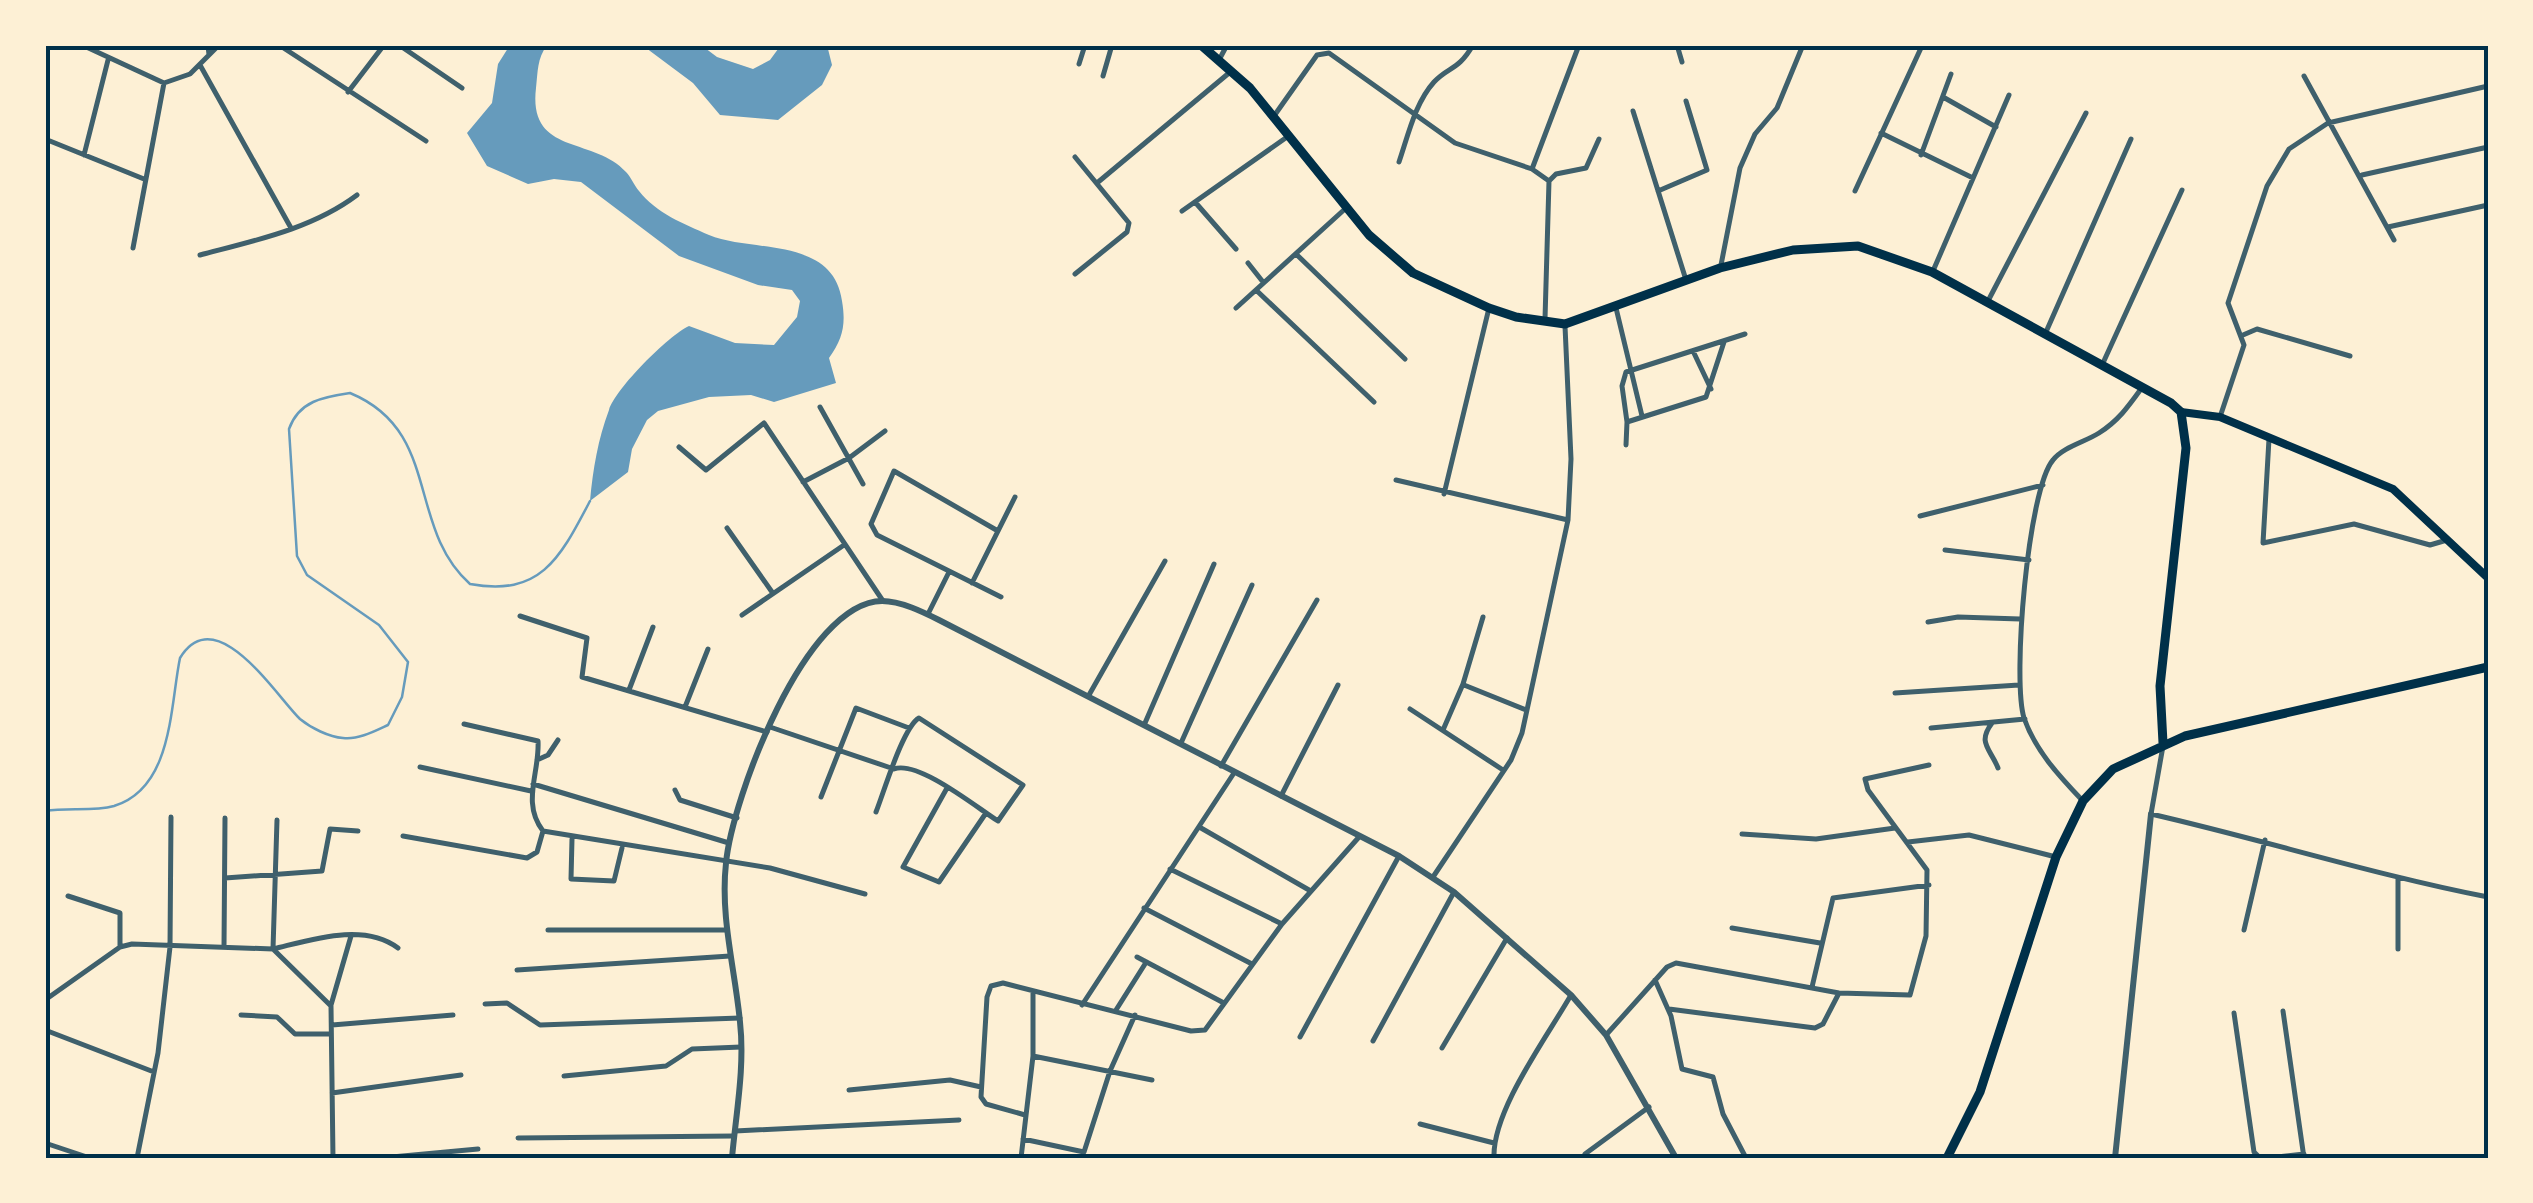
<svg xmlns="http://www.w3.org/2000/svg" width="2533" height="1203" viewBox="0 0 2533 1203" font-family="Commissioner,sans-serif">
  <rect width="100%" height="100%" fill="#fdf0d5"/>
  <path fill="#669bbc" d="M 510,45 L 547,45 C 537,59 538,71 536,88 C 528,156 593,136 626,172 C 631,177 634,185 639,191 C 656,213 684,224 709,235 C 752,253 833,236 842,301 C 846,324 843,339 829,358 L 836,383 L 774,402 L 751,395 L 709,397 L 658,411 L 647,420 L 632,449 L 628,472 L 590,501 C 593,469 598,439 609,410 C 616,388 668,336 689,326 L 735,343 L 774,345 L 797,317 L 800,301 L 792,290 L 758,285 L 679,256 L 581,182 L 554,179 L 528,184 L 487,166 L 467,133 L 492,103 L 498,64 Z
    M 642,45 L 701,45 L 717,57 L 753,69 L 770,60 L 781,45 L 827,45 L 832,65 L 822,85 L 778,120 L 720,115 L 693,83 Z"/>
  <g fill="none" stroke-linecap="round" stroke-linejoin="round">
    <path stroke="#669bbc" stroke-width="2.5" d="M 45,811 C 68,807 92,812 114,806 C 173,788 170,706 180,658 C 216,599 277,697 300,719 C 311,728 329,737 343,738 C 358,740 375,731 388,725 L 402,697 L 408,662 L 379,625 L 307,575 L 297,556 L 289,429 C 299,401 323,397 350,393 C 442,431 406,527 470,584 C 541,597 560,558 590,501"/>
    <path stroke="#3f606c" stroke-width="5" d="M 82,45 L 164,83 L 190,74 L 219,45
      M 208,45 L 209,55
      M 279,45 L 426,141
      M 399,45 L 462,88
      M 1677,45 L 1682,62
      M 45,57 L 49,45
      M 1219,60 L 1227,45
      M 1079,64 L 1085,45
      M 200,65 L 291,228
      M 1103,76 L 1112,45
      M 2304,76 L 2394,240
      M 348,92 L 384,45
      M 1943,97 L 1996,127
      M 1633,111 L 1686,280
      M 1274,116 L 1317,55 L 1329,53 L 1455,143 L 1532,169 L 1549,181 L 1545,319
      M 1881,133 L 1973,178
      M 45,139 L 144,179
      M 84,155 L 108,60
      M 1921,155 L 1951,74
      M 1399,162 C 1408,136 1415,103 1434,82 C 1449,66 1458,71 1473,45
      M 1532,169 L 1579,45
      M 2362,175 L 2488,147
      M 1549,181 L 1556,174 L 1586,168 L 1599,139
      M 1097,183 L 1229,73
      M 1658,191 L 1707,170 L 1686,101
      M 1855,191 L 1921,48
      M 1195,202 L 1236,249
      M 1182,211 L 1287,137
      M 2388,227 L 2488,205
      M 133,248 L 164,83
      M 1296,254 L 1405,359
      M 200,255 C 253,241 312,229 357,195
      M 1248,263 L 1263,282
      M 1721,265 L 1740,168 L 1755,134 L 1777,108 L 1803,45
      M 1933,271 L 2009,95
      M 1075,274 L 1127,232 L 1129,223 L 1075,157
      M 1256,290 L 1374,402
      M 1988,301 L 2086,113
      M 1236,308 L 1346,208
      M 1616,308 L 1642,416
      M 2046,332 L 2131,139
      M 2243,335 L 2257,329 L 2350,356
      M 1693,351 L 1711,389
      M 2103,363 L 2182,190
      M 820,407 L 863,484
      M 2220,417 L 2244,345 L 2228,303 L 2267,186 L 2289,149 L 2328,123 L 2488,86
      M 1627,422 L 1622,386 L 1626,372 L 1745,334
      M 2269,439 L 2263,543 L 2354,524 L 2430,545 L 2447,540
      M 1626,445 L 1627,422 L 1706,397 L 1724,342
      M 679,447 L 706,470 L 764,423 L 883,601
      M 1396,480 L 1568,520
      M 803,482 L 849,458 L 885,431
      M 1444,494 L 1489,308
      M 1920,516 L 2043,485
      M 727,528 L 772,592
      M 998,531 L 894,471 L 871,524 L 877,535 L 1001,597
      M 1945,550 L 2029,560
      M 972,583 L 1015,497
      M 928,614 L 948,574
      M 742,615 L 844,545
      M 520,616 L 587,638 L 582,677 L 767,732
      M 1928,622 L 1958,617 L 2020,619
      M 1464,685 L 1526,710
      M 629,690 L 653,627
      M 1895,693 L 2019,685
      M 1089,695 L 1165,561
      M 685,707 L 708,649
      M 1410,709 L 1503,770
      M 1145,723 L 1214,564
      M 1992,723 C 1977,743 1990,748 1998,768
      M 464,724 L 538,741 C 540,772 521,803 543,831 L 770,868 L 865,894
      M 770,727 L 894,769 C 918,760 976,807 998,821 L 1023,785 L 919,718 C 903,727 884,792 876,812
      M 1931,728 L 2025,719
      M 1443,730 L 1463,684 L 1483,617
      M 1181,743 L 1252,585
      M 2163,746 L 2151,814 C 2264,840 2375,875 2488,897
      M 537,760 L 548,755 L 558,740
      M 1221,766 L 1317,600
      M 420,767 L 531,791
      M 533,784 L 729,843
      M 947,788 L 903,867 L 939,882 L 986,813
      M 675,790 L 680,800 L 737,818
      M 1281,796 L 1338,685
      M 821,797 L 856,708 L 909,728
      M 2082,800 C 2059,776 2035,750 2024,718 C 2012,679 2028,489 2053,460 C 2063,447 2085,442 2099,433 C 2118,421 2128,407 2141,389
      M 277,820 L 273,949 C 311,940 363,922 398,948
      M 1201,828 L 1309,890
      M 1742,834 L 1816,839 L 1895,828
      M 403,836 L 527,858 L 537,852 L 543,831
      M 572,839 L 571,879 L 614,881 L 622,848
      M 1908,842 L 1969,835 L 2056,857
      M 1170,869 L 1282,924
      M 1433,877 L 1511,760 L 1522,733 L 1568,520 L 1571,459 L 1565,326
      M 225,878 L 322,871 L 330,829 L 358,831
      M 68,896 L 120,913 L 120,947
      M 1144,908 L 1252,964
      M 1732,928 L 1820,943
      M 548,930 L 727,930
      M 2244,930 L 2265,840
      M 224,947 L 225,818
      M 2398,949 L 2398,878
      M 1137,957 L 1222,1002
      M 517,970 L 730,956
      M 1655,980 L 1671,1016 L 1682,1069 L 1713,1077 L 1723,1114 L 1746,1158
      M 1812,987 L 1833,898 L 1929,885
      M 45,1000 L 120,947 L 132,944 L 273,949 L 331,1006 L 333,1158
      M 485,1004 L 507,1003 L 540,1025 L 740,1018
      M 331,1005 L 351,936
      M 1082,1005 L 1234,773
      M 1669,1009 L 1815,1028 L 1823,1024 L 1839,993
      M 1116,1010 L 1145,964
      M 2283,1011 L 2304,1158
      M 2234,1013 L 2254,1152 L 2260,1158
      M 241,1015 L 277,1017 L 295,1034 L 331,1034
      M 332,1025 L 453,1015
      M 45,1030 L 154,1072
      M 1606,1035 L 1667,967 L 1676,963 L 1839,993 L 1910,995 L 1926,936 L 1927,870 L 1868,790 L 1865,779 L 1929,765
      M 1300,1037 L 1399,856
      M 1373,1041 L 1454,892
      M 1442,1048 L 1507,938
      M 1033,1056 L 1152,1080
      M 564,1076 L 666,1066 L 692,1049 L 741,1047
      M 849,1090 L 950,1080 L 981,1087
      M 332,1093 L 461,1075
      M 1025,1115 L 986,1104 L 981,1097 L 987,997 L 991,986 L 1003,983 L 1191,1031 L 1205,1030 L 1282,924 L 1359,837
      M 1420,1124 L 1494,1143
      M 735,1131 L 959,1120
      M 518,1138 L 734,1136
      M 1023,1139 L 1084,1152 L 1110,1071 L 1135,1015
      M 45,1143 L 90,1158
      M 1585,1154 L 1649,1107
      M 137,1158 L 158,1053 L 170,947 L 171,817
      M 381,1158 L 478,1149
      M 1021,1158 L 1033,1056 L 1033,992
      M 1494,1158 C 1492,1111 1547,1037 1571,995
      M 2268,1158 L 2304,1154
      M 2485,1158 L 2488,1157"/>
    <path stroke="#3f606c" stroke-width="6" d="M 732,1158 C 736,1113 745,1067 740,1022 C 735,969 720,917 726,863 C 732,799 805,602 882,601 C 901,601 923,612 939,620 L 1399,856 L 1454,892 L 1571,995 L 1606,1035 L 1676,1158
      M 2115,1158 L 2151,814"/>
    <path stroke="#003049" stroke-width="8" d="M 2181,412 L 2220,417 L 2393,489 L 2488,578"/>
    <path stroke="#003049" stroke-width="9" d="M 1201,45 L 1250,88 L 1369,235 L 1413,273 L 1489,308 L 1516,317 L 1565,324 L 1720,268 L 1793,250 L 1858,246 L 1932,272 L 2171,403 L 2181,412 L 2186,448 L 2160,686 L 2163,743
      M 1947,1158 L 1980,1092 L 2056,857 L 2083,801 L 2113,769 L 2185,736 L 2488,667"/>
  </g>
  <rect width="2533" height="1203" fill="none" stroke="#fdf0d5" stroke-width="95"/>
  <rect x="48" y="48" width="2438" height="1108" fill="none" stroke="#003049" stroke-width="4"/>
</svg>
